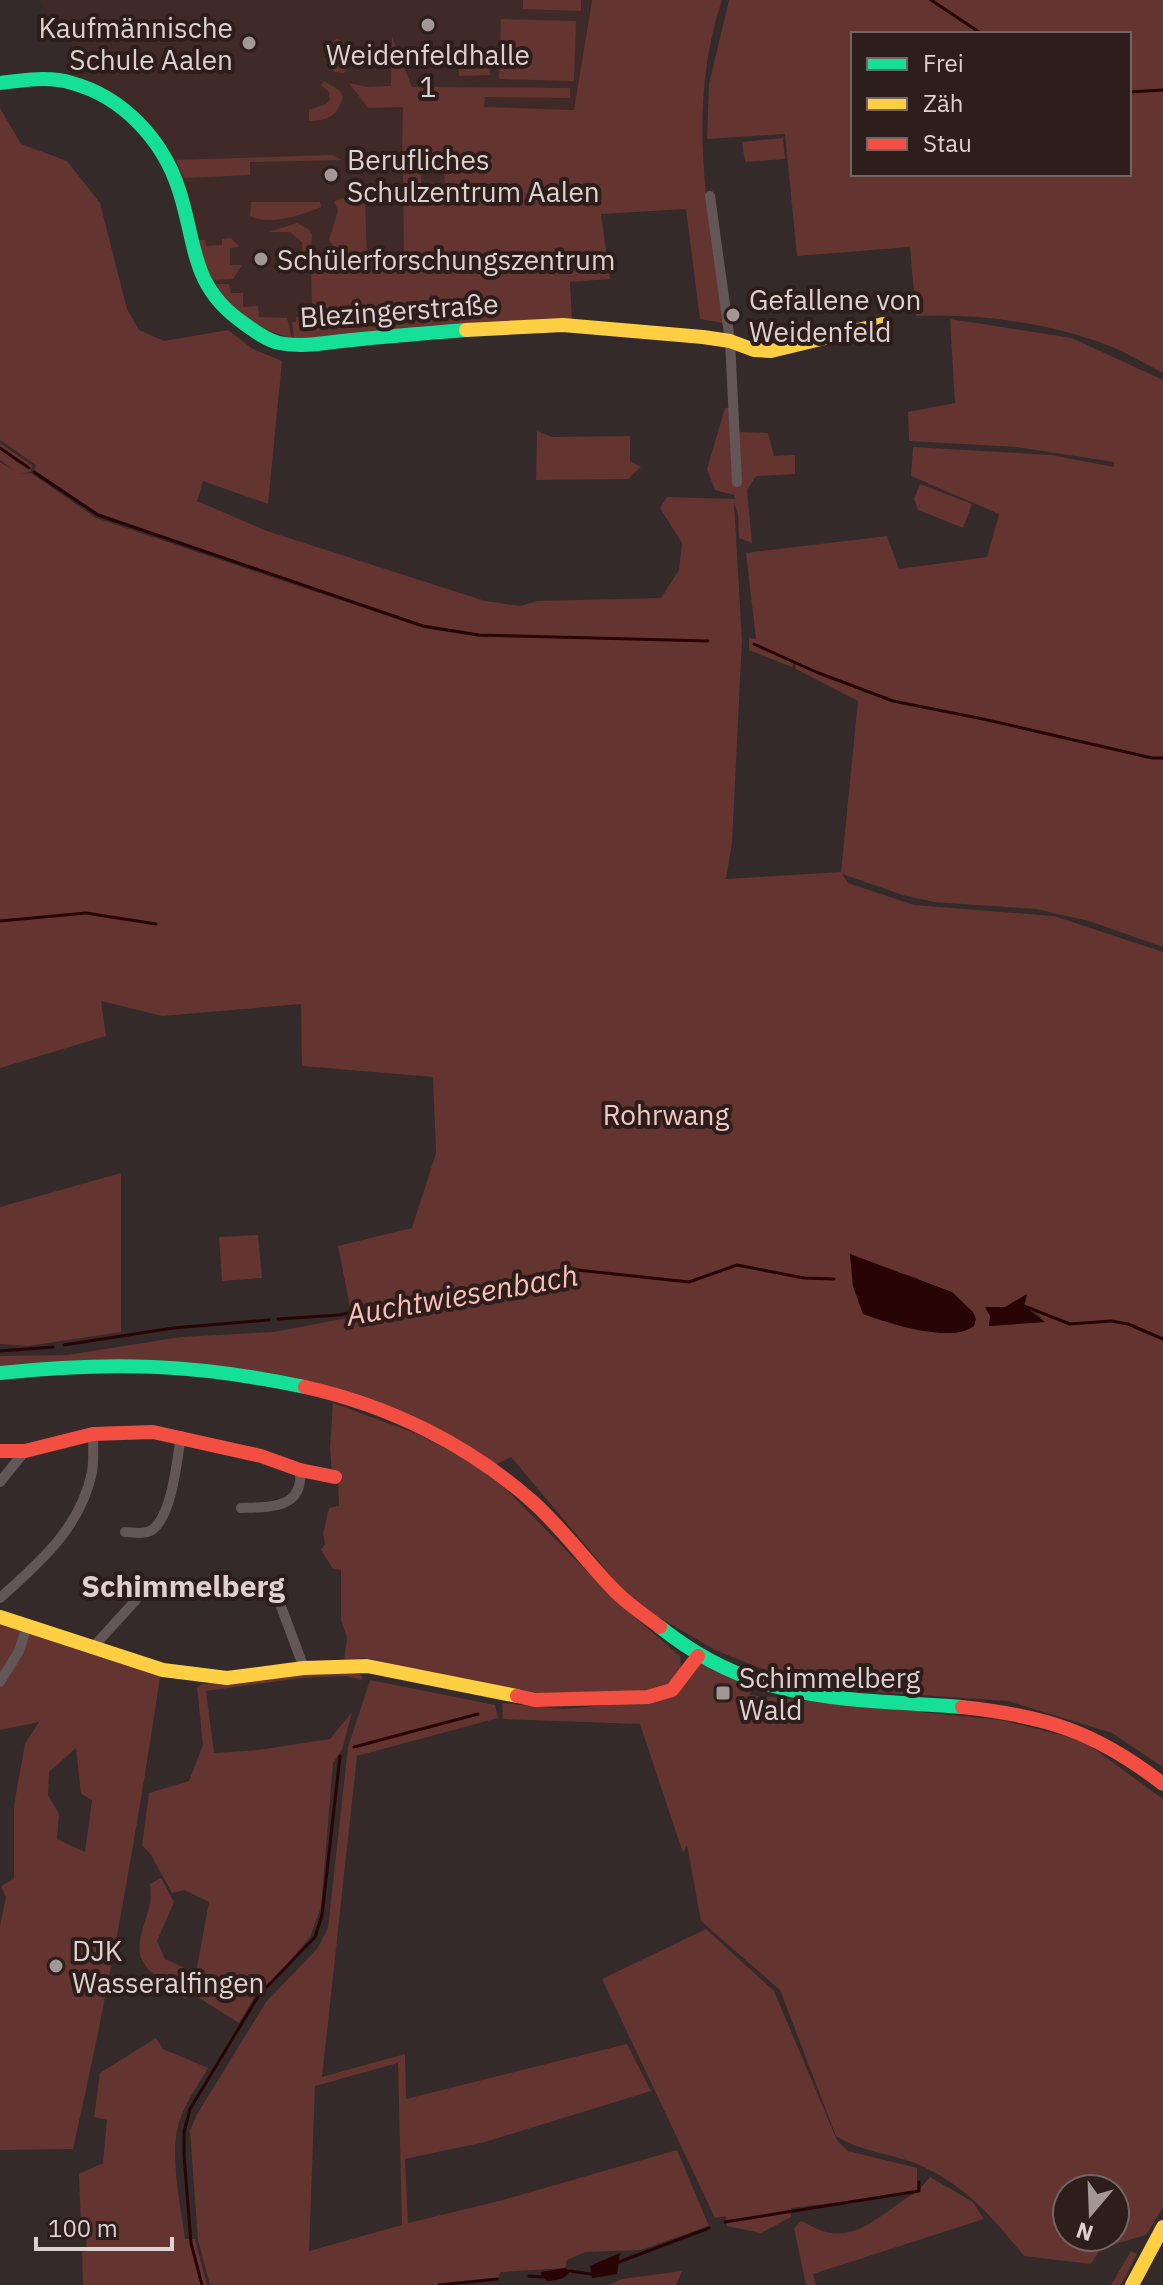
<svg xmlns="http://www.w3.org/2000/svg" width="1163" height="2285" viewBox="0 0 1163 2285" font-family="'IBM Plex Sans',sans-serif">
  <rect width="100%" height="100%" fill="#332a29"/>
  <path fill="#402a27" d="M 39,0 L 591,0 L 574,110 L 484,108 L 492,224 L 335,322 L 292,322 L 294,339 L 278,343 L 209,291 L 179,189 L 134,118 L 72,83 L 76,65 L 71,41 L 63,36 Z"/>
  <path fill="#643430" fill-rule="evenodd" d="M 523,0 L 581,0 L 581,11 L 523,9 Z
    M 592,0 L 722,0 C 686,106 708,215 723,323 L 700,319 L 686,209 L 601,214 L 610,279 L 570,282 L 572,322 L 294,339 L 292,322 L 296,322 L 296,317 L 302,316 L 302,305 L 312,304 L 311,266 L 303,265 L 302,242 L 290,232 L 269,232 L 297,223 L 308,229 L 312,234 L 310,259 L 334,257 L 336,250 L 329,240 L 338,211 L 334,201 L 347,197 L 365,197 L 367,261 L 404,260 L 403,174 L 421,173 L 422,197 L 445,196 L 444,159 L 402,160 L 403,107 L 368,108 L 349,83 L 368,87 L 391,86 L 392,37 L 412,87 L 570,88 L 570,98 L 485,97 L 484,107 L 574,110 Z
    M 729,0 L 1163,0 L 1163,373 C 1145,364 1126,352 1107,345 C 1048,323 979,313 916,316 L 910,247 L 797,256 L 785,134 L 707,139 L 709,84 ZM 1129,34 L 1129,174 L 853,174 L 853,34 Z
    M 501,19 L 576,21 L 574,81 L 499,79 Z
    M 337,39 L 345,42 L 351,51 L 349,64 L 344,73 L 334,72 L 325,59 L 332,51 L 333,41 Z
    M 489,57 L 490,75 L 459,76 L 458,58 Z
    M 324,81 L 339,90 L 343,97 C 336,117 329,120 309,121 L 309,110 L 326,104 L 330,99 L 329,92 L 321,85 Z
    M 0,108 L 21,144 L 67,161 L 100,203 L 127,309 L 139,330 L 164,341 L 228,330 L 253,349 L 282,361 L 268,504 L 203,481 L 197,501 L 267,531 L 485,601 L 521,606 L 537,601 L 661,598 L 679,570 L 682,543 L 660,508 L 667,497 L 735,499 L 734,495 L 715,490 L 707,469 L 725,408 L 733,407 L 739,432 L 768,433 L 774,456 L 795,455 L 795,474 L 756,476 L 747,490 L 752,543 L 739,538 L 738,514 L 734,502 L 742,640 L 732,843 L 726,879 L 841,872 L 858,701 L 796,669 L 795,661 L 792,667 L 749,650 L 749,638 L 756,639 L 746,553 L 887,536 L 899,569 L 987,557 L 999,514 L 911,476 L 913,447 L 1051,455 L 1114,467 L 1114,462 L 1016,447 L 909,441 L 908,412 L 955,403 L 950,319 L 1072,338 L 1163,380 L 1163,947 L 1089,921 L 1036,909 L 934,902 L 906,896 L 842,874 L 848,883 L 914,905 L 1054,916 L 1163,952 L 1163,1767 L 1112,1733 L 1008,1701 L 875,1692 L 789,1680 L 715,1650 L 633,1602 L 511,1457 L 495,1465 L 432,1427 L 254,1372 L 0,1369 L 0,1356 L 67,1355 L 181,1337 L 274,1332 L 352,1317 L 338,1246 L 412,1228 L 436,1153 L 433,1077 L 302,1066 L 301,1004 L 162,1016 L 101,1001 L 106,1036 L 0,1068 L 0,462 L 15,471 L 0,460 L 0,443 L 33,466 L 30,472 L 20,474 L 31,473 L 96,518 L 424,628 L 480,637 L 572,638 L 479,635 L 423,625 L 98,513 L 34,470 L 36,465 L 0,440 ZM 850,1255 L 897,1273 L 916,1277 L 959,1333 L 919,1330 L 863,1314 L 853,1286 ZM 1027,1295 L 1024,1306 L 1039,1315 L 1044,1322 L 989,1326 L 991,1316 Z
    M 783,138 L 785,159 L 745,162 L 742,142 Z
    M 332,155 L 342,160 L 250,162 L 250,175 L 184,178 L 176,160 Z
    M 251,202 L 320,202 L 321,207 C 303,215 268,226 250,216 Z
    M 231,238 L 239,247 L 230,248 L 230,265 L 242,265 L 233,279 L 211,280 L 203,263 L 197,240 L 205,240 L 206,246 L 222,245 L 222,239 Z
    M 213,284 L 229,284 L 231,293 L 243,293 L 243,307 L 258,306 L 259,317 L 287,318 L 292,338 C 259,330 233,311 213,284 Z
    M 537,431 L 552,437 L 630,436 L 630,461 L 641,467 L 628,479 L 536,480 Z
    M 920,484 L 972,504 L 963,528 L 918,510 L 914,499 Z
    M 121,1173 L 121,1332 L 28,1346 L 0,1344 L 0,1207 Z
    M 258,1235 L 262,1278 L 222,1281 L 219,1237 Z
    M 333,1403 L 415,1433 L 472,1462 L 507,1490 L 619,1604 L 680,1656 L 681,1669 L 670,1684 L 657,1689 L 581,1694 L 533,1695 L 364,1658 L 344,1660 L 347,1638 L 341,1620 L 341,1570 L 333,1569 L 321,1550 L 325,1544 L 323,1534 L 329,1508 L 339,1506 L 338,1478 L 332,1474 L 330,1447 Z
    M 0,1619 L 25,1627 L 18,1649 L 0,1679 Z
    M 28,1628 L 161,1671 C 137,1832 109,1990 73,2149 L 0,2150 L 0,1926 L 6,1897 L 1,1886 L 14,1879 L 14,1805 L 25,1744 L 39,1722 L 0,1730 L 0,1685 ZM 76,1748 L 81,1794 L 92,1800 L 85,1852 L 57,1839 L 59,1814 L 48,1795 L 49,1772 Z
    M 700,1660 L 757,1684 L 749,1695 L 1001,1720 L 1082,1740 L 1163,1799 L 1163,2207 L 1146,2235 L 1101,2248 L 1091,2264 L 1024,2256 C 992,2217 966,2185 917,2164 C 890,2153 861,2152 836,2136 L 780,1990 L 701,1921 L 687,1845 L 683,1853 L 640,1724 L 503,1719 L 502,1703 L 563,1709 L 660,1700 ZM 1067,2189 L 1115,2189 L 1115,2237 L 1067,2237 Z
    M 347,1672 L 360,1674 L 363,1678 L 361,1680 L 346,1676 L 302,1678 L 206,1691 L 214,1753 L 258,1750 L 330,1739 L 352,1712 L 342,1750 L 333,1763 L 321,1907 L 310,1937 L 280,1973 L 256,1995 L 239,2023 L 196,1996 L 184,1998 C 172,1982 154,1979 145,1965 C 131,1947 147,1923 150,1903 C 151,1897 150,1890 150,1884 L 161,1878 L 174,1902 L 157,1941 L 165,1959 L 196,1973 L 209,1902 L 184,1890 L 172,1893 L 151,1855 L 142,1845 L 149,1793 L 189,1781 L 203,1745 L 197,1687 L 202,1684 C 251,1683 298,1674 347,1672 Z
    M 370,1680 L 495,1705 L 498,1718 L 357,1756 L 322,2077 L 405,2054 L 406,2099 L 627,2044 L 651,2091 L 485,2142 L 405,2159 L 408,2223 L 499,2201 L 677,2150 L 709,2226 L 641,2250 L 585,2252 L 567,2260 L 565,2268 L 501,2272 L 497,2279 L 439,2285 L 210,2285 L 198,2240 L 190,2131 L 196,2116 L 266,2002 L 317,1949 L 328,1928 L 348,1747 ZM 398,2063 L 402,2225 L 309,2251 L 315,2086 Z
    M 706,1929 L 774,1991 L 837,2140 L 848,2151 L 917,2168 L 917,2192 L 930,2177 L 973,2202 L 984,2219 L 813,2274 L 816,2285 L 806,2285 L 794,2228 L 801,2221 C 810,2225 821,2232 831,2233 C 863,2238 890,2206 915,2193 L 791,2208 L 791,2217 L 761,2233 L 727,2226 L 726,2216 L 715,2218 L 602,1979 Z
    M 156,2038 L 163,2049 L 208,2068 C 197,2087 181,2108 177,2131 C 171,2162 181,2207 185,2239 L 195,2239 L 207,2285 L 83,2285 L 82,2252 L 87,2251 L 85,2226 L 81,2226 L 79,2174 L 103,2163 L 107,2120 L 94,2117 L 100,2073 Z
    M 1131,2251 L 1137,2254 L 1121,2285 L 1111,2285 Z
    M 682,2271 L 676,2285 L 608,2285 L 622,2279 Z"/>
  <path fill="#280405" d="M 850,1254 L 952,1292 L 973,1312 L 976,1319 L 974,1326 C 951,1344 888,1323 863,1314 L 853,1286 Z
    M 1027,1294 L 1024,1306 L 1045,1322 L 989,1326 L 990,1316 L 985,1307 L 1005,1307 Z
    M 620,2253 L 617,2274 L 592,2278 L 590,2266 Z
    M 565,2268 L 570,2271 C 566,2280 556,2280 547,2281 L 542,2277 L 541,2272 Z"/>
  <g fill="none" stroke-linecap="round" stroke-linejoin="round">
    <path stroke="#280405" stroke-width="3" d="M 931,0 L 982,34
      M 1129,92 L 1163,90
      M 0,448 L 29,468
      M 34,472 L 98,515 L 423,626 L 479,635 L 708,641
      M 754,644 L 816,672 L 893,701 L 983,719 L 1152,758 L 1163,758
      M 0,921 L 86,913 L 156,924
      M 1024,1306 L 1070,1324 L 1111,1321 L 1128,1324 L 1163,1339
      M 278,1319 L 339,1315 L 568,1269 L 689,1282 L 737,1265 L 804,1278 L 834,1279
      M 64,1345 L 173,1328 L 269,1320
      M 0,1351 L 53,1347
      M 354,1747 L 478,1714
      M 725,2222 L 919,2191 L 919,2182
      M 619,2262 L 709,2228
      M 570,2271 L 591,2274
      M 529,2276 L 542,2277
      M 202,2285 L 191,2243 L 184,2155 L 184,2132 L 190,2109 L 259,1995 L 315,1937 L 322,1915 L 340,1756
      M 439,2285 L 497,2279"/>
    <path stroke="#625756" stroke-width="10" d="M 710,196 L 730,341 L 737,482
      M 0,1482 L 25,1451
      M 241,1508 C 270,1507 304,1509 300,1470
      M 125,1532 C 133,1532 142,1535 150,1531 C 172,1520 177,1459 181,1436
      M 276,1586 L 276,1593 L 304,1668
      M 0,1598 C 40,1562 81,1527 92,1472 C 94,1460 93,1446 93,1434
      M 94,1646 L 136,1600
      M 0,1682 L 19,1651 L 27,1626"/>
    <path stroke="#16e098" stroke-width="14" d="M 0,83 C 23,80 49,76 72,83 C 123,97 163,140 179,190 C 197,245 190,285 242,322 C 253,330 266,340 279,343 C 302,348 329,342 352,340 C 390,336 428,333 466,330
      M 0,1373 C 111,1361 196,1364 305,1387
      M 660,1627 C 757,1705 846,1698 962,1707"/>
    <path stroke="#ffcf43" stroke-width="14" d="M 466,330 L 563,325 L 703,337 L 730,341 L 754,350 L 771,351 L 883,324
      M 0,1617 L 163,1670 L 227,1678 L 304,1668 L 367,1666 L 517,1696
      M 1132,2285 L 1163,2227"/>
    <path stroke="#f24e42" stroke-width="14" d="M 305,1387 C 390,1406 469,1445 533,1502 C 564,1530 588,1564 617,1593 C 630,1606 646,1616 660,1627
      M 0,1451 L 25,1451 L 93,1434 L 153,1432 L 261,1456 L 300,1470 L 335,1477
      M 517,1696 L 535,1700 L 648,1697 L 672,1690 L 698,1656
      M 962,1707 C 1046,1716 1096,1732 1163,1784"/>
  </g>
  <g fill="#a29795" stroke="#2d1d1b" stroke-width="3">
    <circle cx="428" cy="25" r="8"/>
    <circle cx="249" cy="43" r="8"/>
    <circle cx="331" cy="175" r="8"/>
    <circle cx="261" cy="259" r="8"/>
    <circle cx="733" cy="315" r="8"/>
    <rect x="715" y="1685" width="16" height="16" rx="4"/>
    <circle cx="56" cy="1966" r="8"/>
  </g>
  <g text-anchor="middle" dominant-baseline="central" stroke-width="8" stroke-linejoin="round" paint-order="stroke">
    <g font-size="28" fill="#ddd1cf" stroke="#2d1d1b" text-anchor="start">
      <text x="233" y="27" text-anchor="end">Kaufmännische<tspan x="233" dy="32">Schule Aalen</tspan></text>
      <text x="428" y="54" text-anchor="middle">Weidenfeldhalle<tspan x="428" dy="32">1</tspan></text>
      <text x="347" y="159">Berufliches<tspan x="347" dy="32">Schulzentrum Aalen</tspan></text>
      <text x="277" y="259">Schülerforschungszentrum</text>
      <text x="749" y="299">Gefallene von<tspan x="749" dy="32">Weidenfeld</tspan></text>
      <text x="739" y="1677">Schimmelberg<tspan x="739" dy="32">Wald</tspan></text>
      <text x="72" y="1950">DJK<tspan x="72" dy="32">Wasseralfingen</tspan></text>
    </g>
    <g font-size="28" fill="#ddd1cf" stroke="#2d1d1b">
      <text transform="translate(399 310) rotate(-4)">Blezingerstraße</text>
    </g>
    <g font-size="28" fill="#f1c8c3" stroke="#2d1d1b">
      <text x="666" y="1114">Rohrwang</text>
    </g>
    <g font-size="30" font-style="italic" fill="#fcbfb8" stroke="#2d1d1b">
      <text transform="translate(462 1294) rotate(-10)">Auchtwiesenbach</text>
    </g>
    <g font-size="30" font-weight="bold" fill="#ddd1cf" stroke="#2d1d1b">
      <text x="183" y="1585">Schimmelberg</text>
    </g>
  </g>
  <rect x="851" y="32" width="280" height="144" fill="#2d1d1b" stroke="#736563" stroke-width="2"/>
  <rect x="867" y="58" width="40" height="12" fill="#16e098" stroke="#736563" stroke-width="2"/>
  <text x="923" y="72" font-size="24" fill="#ddd1cf">Frei</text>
  <rect x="867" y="98" width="40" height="12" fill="#ffcf43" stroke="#736563" stroke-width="2"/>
  <text x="923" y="112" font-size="24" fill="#ddd1cf">Zäh</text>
  <rect x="867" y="138" width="40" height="12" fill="#f24e42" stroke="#736563" stroke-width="2"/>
  <text x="923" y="152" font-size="24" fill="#ddd1cf">Stau</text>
  <g transform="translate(1091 2213) rotate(199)"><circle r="38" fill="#2d1d1b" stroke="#736563" stroke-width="2"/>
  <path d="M0-6L14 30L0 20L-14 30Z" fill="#a29795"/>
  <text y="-12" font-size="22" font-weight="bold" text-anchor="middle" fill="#ddd1cf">N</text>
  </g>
  <path d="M36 2237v12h136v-12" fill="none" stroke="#ddd1cf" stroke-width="4"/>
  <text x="48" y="2237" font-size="24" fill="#ddd1cf" stroke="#2d1d1b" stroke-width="6" paint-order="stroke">100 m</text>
</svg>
